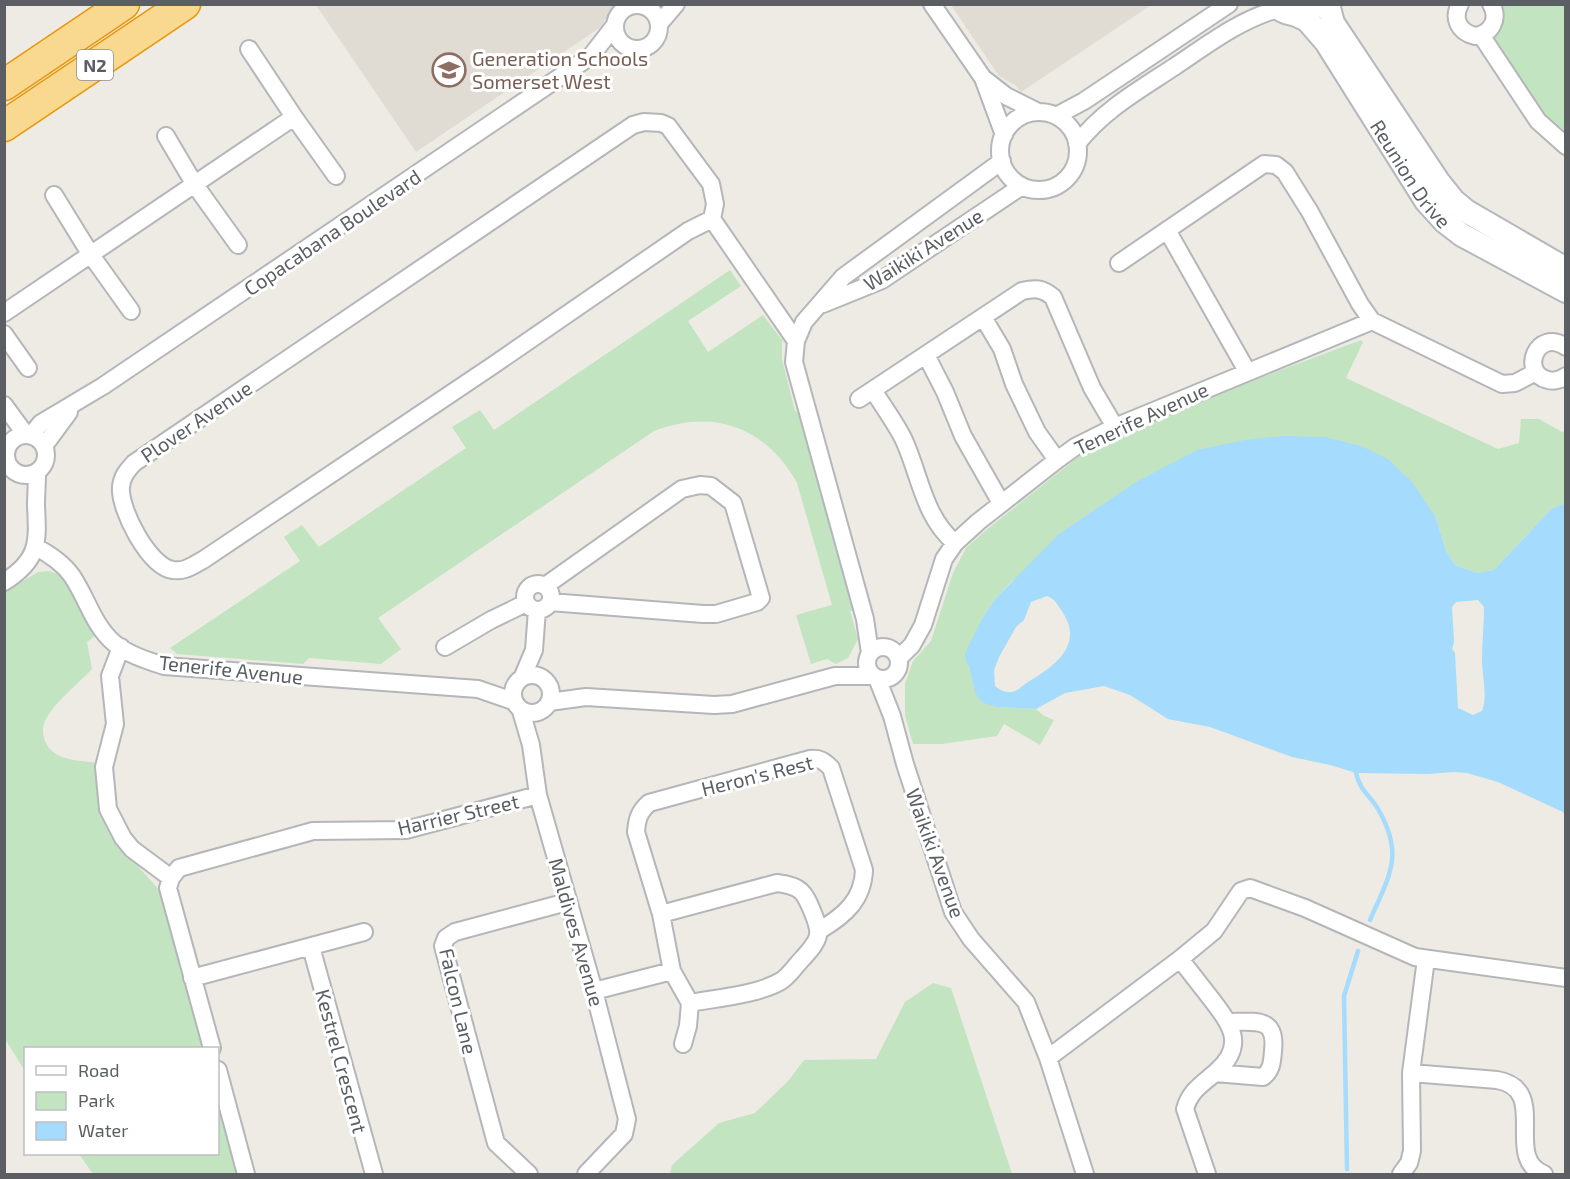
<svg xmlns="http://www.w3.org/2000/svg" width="1570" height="1179" viewBox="0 0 1570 1179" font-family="'Exo 2',sans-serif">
  <rect width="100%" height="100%" fill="#edebe3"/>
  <path fill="#e0dcd4" d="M 316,5 L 613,5 L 601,27 L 416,152 Z
    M 951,5 L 1151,5 L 1021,92 L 1015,85 L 999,76 Z"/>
  <path fill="#c2e4c0" d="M 1496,5 L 1565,5 L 1565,137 L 1544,117 L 1491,37 Z
    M 730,270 L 741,286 L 688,321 L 708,352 L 763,315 L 782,340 L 782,359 L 795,411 L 799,412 L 855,610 L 850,611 L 858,639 L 848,658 L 836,664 L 827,659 L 811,664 L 796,615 L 832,605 L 797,483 C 766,427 713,408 654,431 L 378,618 L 401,649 L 381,664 L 309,658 L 303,664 L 177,654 L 170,648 L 300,561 L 284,537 L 302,525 L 319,547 L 466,448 L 452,427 L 480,410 L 494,430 Z
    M 1361,340 L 1363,342 L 1346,378 L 1498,449 L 1519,443 L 1521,419 L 1539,419 L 1562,432 L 1565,431 L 1565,503 L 1551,509 L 1494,570 L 1477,573 L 1455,565 L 1446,551 L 1436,518 L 1012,581 L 996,598 L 983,617 L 969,666 L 974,689 L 997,707 L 1036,709 L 1044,716 L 1054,720 L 1040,745 L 1004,724 L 997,736 L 942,744 L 913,744 L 905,715 L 905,684 L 913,661 L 931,641 L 953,573 L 966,548 L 985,531 L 1078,457 L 1146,421 Z
    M 49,571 L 60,575 L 68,583 L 95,636 L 87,642 L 92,669 C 79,683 57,700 47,717 C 38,731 45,750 60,756 C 71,761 85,761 97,763 L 103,818 L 125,852 L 163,894 L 205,1048 L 26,1048 L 25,1071 L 5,1039 L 5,592 L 38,572 Z
    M 933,983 L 951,988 L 1012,1174 L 670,1174 L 672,1165 L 719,1123 L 755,1113 L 789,1080 L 804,1060 L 876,1059 L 905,1002 Z
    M 218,1095 L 239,1174 L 93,1174 L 79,1154 L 218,1154 Z"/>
  <path fill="#a5dbfc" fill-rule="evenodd" d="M 1283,436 L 1325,437 L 1361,446 L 1388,459 L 1413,483 L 1436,518 L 1446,551 L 1455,565 L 1477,573 L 1494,570 L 1551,509 L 1565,503 L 1565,813 L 1498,782 L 1467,773 L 1454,772 L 1428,774 L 1356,773 L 1330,765 L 1292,757 L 1210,727 L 1168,719 L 1130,695 L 1104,686 L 1065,693 L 1036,709 L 997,707 L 984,703 L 978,698 L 974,689 L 969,666 L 966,662 L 965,654 L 971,641 L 983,617 L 996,598 L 1059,534 L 1136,482 L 1197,450 L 1245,440 ZM 1047,596 C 1055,599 1058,605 1063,613 C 1084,645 1054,667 1028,682 C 1023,685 1018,691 1012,692 C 1005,693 1000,690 995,686 L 994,670 L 999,657 L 1016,627 L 1024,620 L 1031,602 ZM 1478,600 L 1484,607 C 1484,625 1482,642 1482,659 C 1482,677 1488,694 1482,711 L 1473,715 L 1458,708 L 1455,653 L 1452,649 L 1454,642 L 1452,607 L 1456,602 Z"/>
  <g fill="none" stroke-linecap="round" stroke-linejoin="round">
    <path stroke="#a5dbfc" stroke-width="4.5" d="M 1356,773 C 1360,791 1370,795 1378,809 C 1405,855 1389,876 1370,920
      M 1347,1169 L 1344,996 L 1358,951"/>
    <g stroke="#b4b6ba" stroke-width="20">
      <path id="street" d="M 932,4 L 983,78 L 1006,96 L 1038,112
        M 1460,4 C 1452,19 1459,32 1475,36 C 1491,34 1500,19 1491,4
        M615 27a22 22 0 1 1 44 0a22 22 0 1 1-44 0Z
        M 659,24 L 676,4
        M 1481,35 L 1538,121 L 1566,146
        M 249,49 L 294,117
        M 983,78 L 1004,135
        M1000 151a39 39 0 1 1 78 0a39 39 0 1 1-78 0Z
        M 1056,116 L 1084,101 L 1229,4
        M 644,122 L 661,123 L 668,126 L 711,184 L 715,204 L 712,219 L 688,231 L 492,366 L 203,560 C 193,565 185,572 173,570 C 149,567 119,509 121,487 C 122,476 127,471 134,463 L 633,125 Z
        M 166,136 L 195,185 L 238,245
        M 1077,144 C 1102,111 1139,90 1174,67 C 1207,45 1239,20 1278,9
        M 54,195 L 91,255 L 131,311
        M 712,219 L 796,341
        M 1167,230 L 1247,371
        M 1119,263 L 1264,164 L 1276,165 L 1285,172 L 1310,212 L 1360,304 L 1372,321 L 1502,384 L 1515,383 L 1536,372
        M 823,304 L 882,280 L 1022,186
        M 4,313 L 294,117 L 336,176
        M 983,317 L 1002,349 L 1014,384 L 1037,432 L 1057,460
        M 4,334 L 28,368
        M 1566,347 C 1537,327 1519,373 1548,380 C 1555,382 1560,380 1566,376
        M 926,355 L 945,392 L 963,436 L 1001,503
        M 873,390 C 883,406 894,421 903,438 C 920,474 923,516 955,543
        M 859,399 L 1022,291 C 1035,288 1042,288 1053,297 L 1092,388 L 1115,427
        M 4,405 L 26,435
        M6 455a20 20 0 1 1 40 0a20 20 0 1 1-40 0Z
        M 31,435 L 41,423 L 103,386 L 591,56 L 615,25
        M 44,446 L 69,412
        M 36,547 C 49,554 63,563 72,576 C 87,598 93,625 114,643 C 129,655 146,660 164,666 L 478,689 L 513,701
        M 4,582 C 39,560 38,543 36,506 C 36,495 37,483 37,472
        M525 597a13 13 0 1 1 26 0a13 13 0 1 1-26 0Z
        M 545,586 L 682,489 L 700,485 L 711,486 L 733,503 L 761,598 L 757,602 L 716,614 L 703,614 L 550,602
        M867 663a16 16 0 1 1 32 0a16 16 0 1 1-32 0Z
        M 121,647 L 110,676 L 115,724 L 104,767 L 108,809 L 123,838 L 132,849 L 171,878
        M 445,647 L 491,620 L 526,603
        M 870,653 L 865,619 L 794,362 L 796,341 L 804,322 L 843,277 L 1002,161
        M 899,658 L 912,645 L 923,625 L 944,559 L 955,543 L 978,522 L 1057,460 L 1075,447 L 1115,427 L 1372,321
        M513 694a19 19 0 1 1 38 0a19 19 0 1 1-38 0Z
        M 523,676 L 534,650 L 537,610
        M 877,678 L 892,716 L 905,764 L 953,912 L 971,939 L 1026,1002 L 1048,1058 L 1085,1174
        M 549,702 L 586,697 L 714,705 L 732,704 L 835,676 L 873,676
        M 521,711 L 531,745 L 538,795 L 594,991 L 627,1119 L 624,1134 L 586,1174
        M 661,914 L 777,883 C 801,886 804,891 813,913 C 822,935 820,939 803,958 C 796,965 789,976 781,981 C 757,995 717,998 690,1003
        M 311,947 L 374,1174
        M 1180,959 C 1191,973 1201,986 1212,1000 C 1231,1025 1246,1045 1217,1071 C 1203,1084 1190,1090 1185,1109 L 1207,1174
        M 192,978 L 364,932
        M 594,991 L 672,971
        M 683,1044 L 688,1026 L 690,1003 L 672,971 L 661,914 L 636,832 C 637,819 639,812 649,803 L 810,759 C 820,758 824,761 831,768 L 864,870 C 863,900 844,916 820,930
        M 212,1048 L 168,888 L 171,878 L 179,868 L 313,831 L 406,830 L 538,795
        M 1048,1058 L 1180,959 L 1214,931 L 1241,891 L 1250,888 L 1305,908 L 1415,957 L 1566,978
        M 218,1070 L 246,1174
        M 1215,1073 L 1263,1077 C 1272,1070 1272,1062 1273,1051 C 1277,1016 1255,1022 1227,1022
        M 1411,1073 L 1497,1080 C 1551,1089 1502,1158 1544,1174
        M 529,1174 L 496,1143 L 443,946 L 446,938 L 455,932 L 567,902
        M 1401,1174 L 1409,1163 L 1412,1151 L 1411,1073 L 1426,959"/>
    </g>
    <g stroke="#b5b8bd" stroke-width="26">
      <g id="secondary">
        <path d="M 1273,4 C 1284,14 1296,17 1310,12"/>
        <path d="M 1328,4 L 1333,23 L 1339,32 L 1438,181 L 1454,201 L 1466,211 L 1566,269"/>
        <path id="s1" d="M 1296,15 L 1307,20 L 1326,42 L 1426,201 L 1445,222 L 1462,235 L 1566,291"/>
      </g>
    </g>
    <g stroke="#e89609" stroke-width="33">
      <path id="highway" d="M 4,85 L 124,4
        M 4,126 L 185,4"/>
    </g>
    <use href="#street" stroke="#fff" stroke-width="16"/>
    <use href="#secondary" stroke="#fff" stroke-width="22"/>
    <use href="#highway" stroke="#f9d88f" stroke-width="30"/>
  </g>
  <defs>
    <g id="school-ring" transform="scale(1.725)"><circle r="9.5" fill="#fff" stroke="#8d6e63" stroke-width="1.5"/><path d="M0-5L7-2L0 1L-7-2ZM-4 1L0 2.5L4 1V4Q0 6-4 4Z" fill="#8d6e63"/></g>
  </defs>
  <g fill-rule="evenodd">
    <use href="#school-ring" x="449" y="70"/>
  </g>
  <g text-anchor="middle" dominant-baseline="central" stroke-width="6" stroke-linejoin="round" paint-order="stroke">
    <rect fill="#fff" stroke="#8c8f92" stroke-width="1.5" x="77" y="50" width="36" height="30" rx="4.5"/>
    <g font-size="18" font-weight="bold" fill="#5b5f63">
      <text x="95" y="65">N2</text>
    </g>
    <g font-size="20" fill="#785e54" stroke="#fff" text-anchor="start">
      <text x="472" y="58">Generation Schools<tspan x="472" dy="23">Somerset West</tspan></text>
    </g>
    <g font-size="20" fill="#5b5f63" stroke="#fff">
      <text stroke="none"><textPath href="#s1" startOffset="198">Reunion Drive</textPath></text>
      <text transform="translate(332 232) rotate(-34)">Copacabana Boulevard</text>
      <text transform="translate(923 249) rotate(-32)">Waikiki Avenue</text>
      <text transform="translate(1141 418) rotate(-25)">Tenerife Avenue</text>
      <text transform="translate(196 421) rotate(-34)">Plover Avenue</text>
      <text transform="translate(231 669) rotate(6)">Tenerife Avenue</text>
      <text transform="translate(757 775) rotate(-14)">Heron's Rest</text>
      <text transform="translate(458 814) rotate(-13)">Harrier Street</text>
      <text transform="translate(936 853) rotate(70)">Waikiki Avenue</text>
      <text transform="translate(577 932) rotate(74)">Maldives Avenue</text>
      <text transform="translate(459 1001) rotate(77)">Falcon Lane</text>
      <text transform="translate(342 1061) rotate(75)">Kestrel Crescent</text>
    </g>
  </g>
  <rect width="1570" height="1179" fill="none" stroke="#5b5f63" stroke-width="12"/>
  <rect x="24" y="1047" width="195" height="108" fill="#ffffff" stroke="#bdbfc1" stroke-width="1.5"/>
  <rect x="36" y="1066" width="30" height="9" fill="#ffffff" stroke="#bdbfc1" stroke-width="1.5"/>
  <text x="78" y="1077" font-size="18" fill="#5b5f63">Road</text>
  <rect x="36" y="1092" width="30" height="18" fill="#c2e4c0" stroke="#bdbfc1" stroke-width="1.5"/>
  <text x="78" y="1107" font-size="18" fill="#5b5f63">Park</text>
  <rect x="36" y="1122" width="30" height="18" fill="#a5dbfc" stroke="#bdbfc1" stroke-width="1.5"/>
  <text x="78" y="1137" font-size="18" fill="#5b5f63">Water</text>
</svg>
